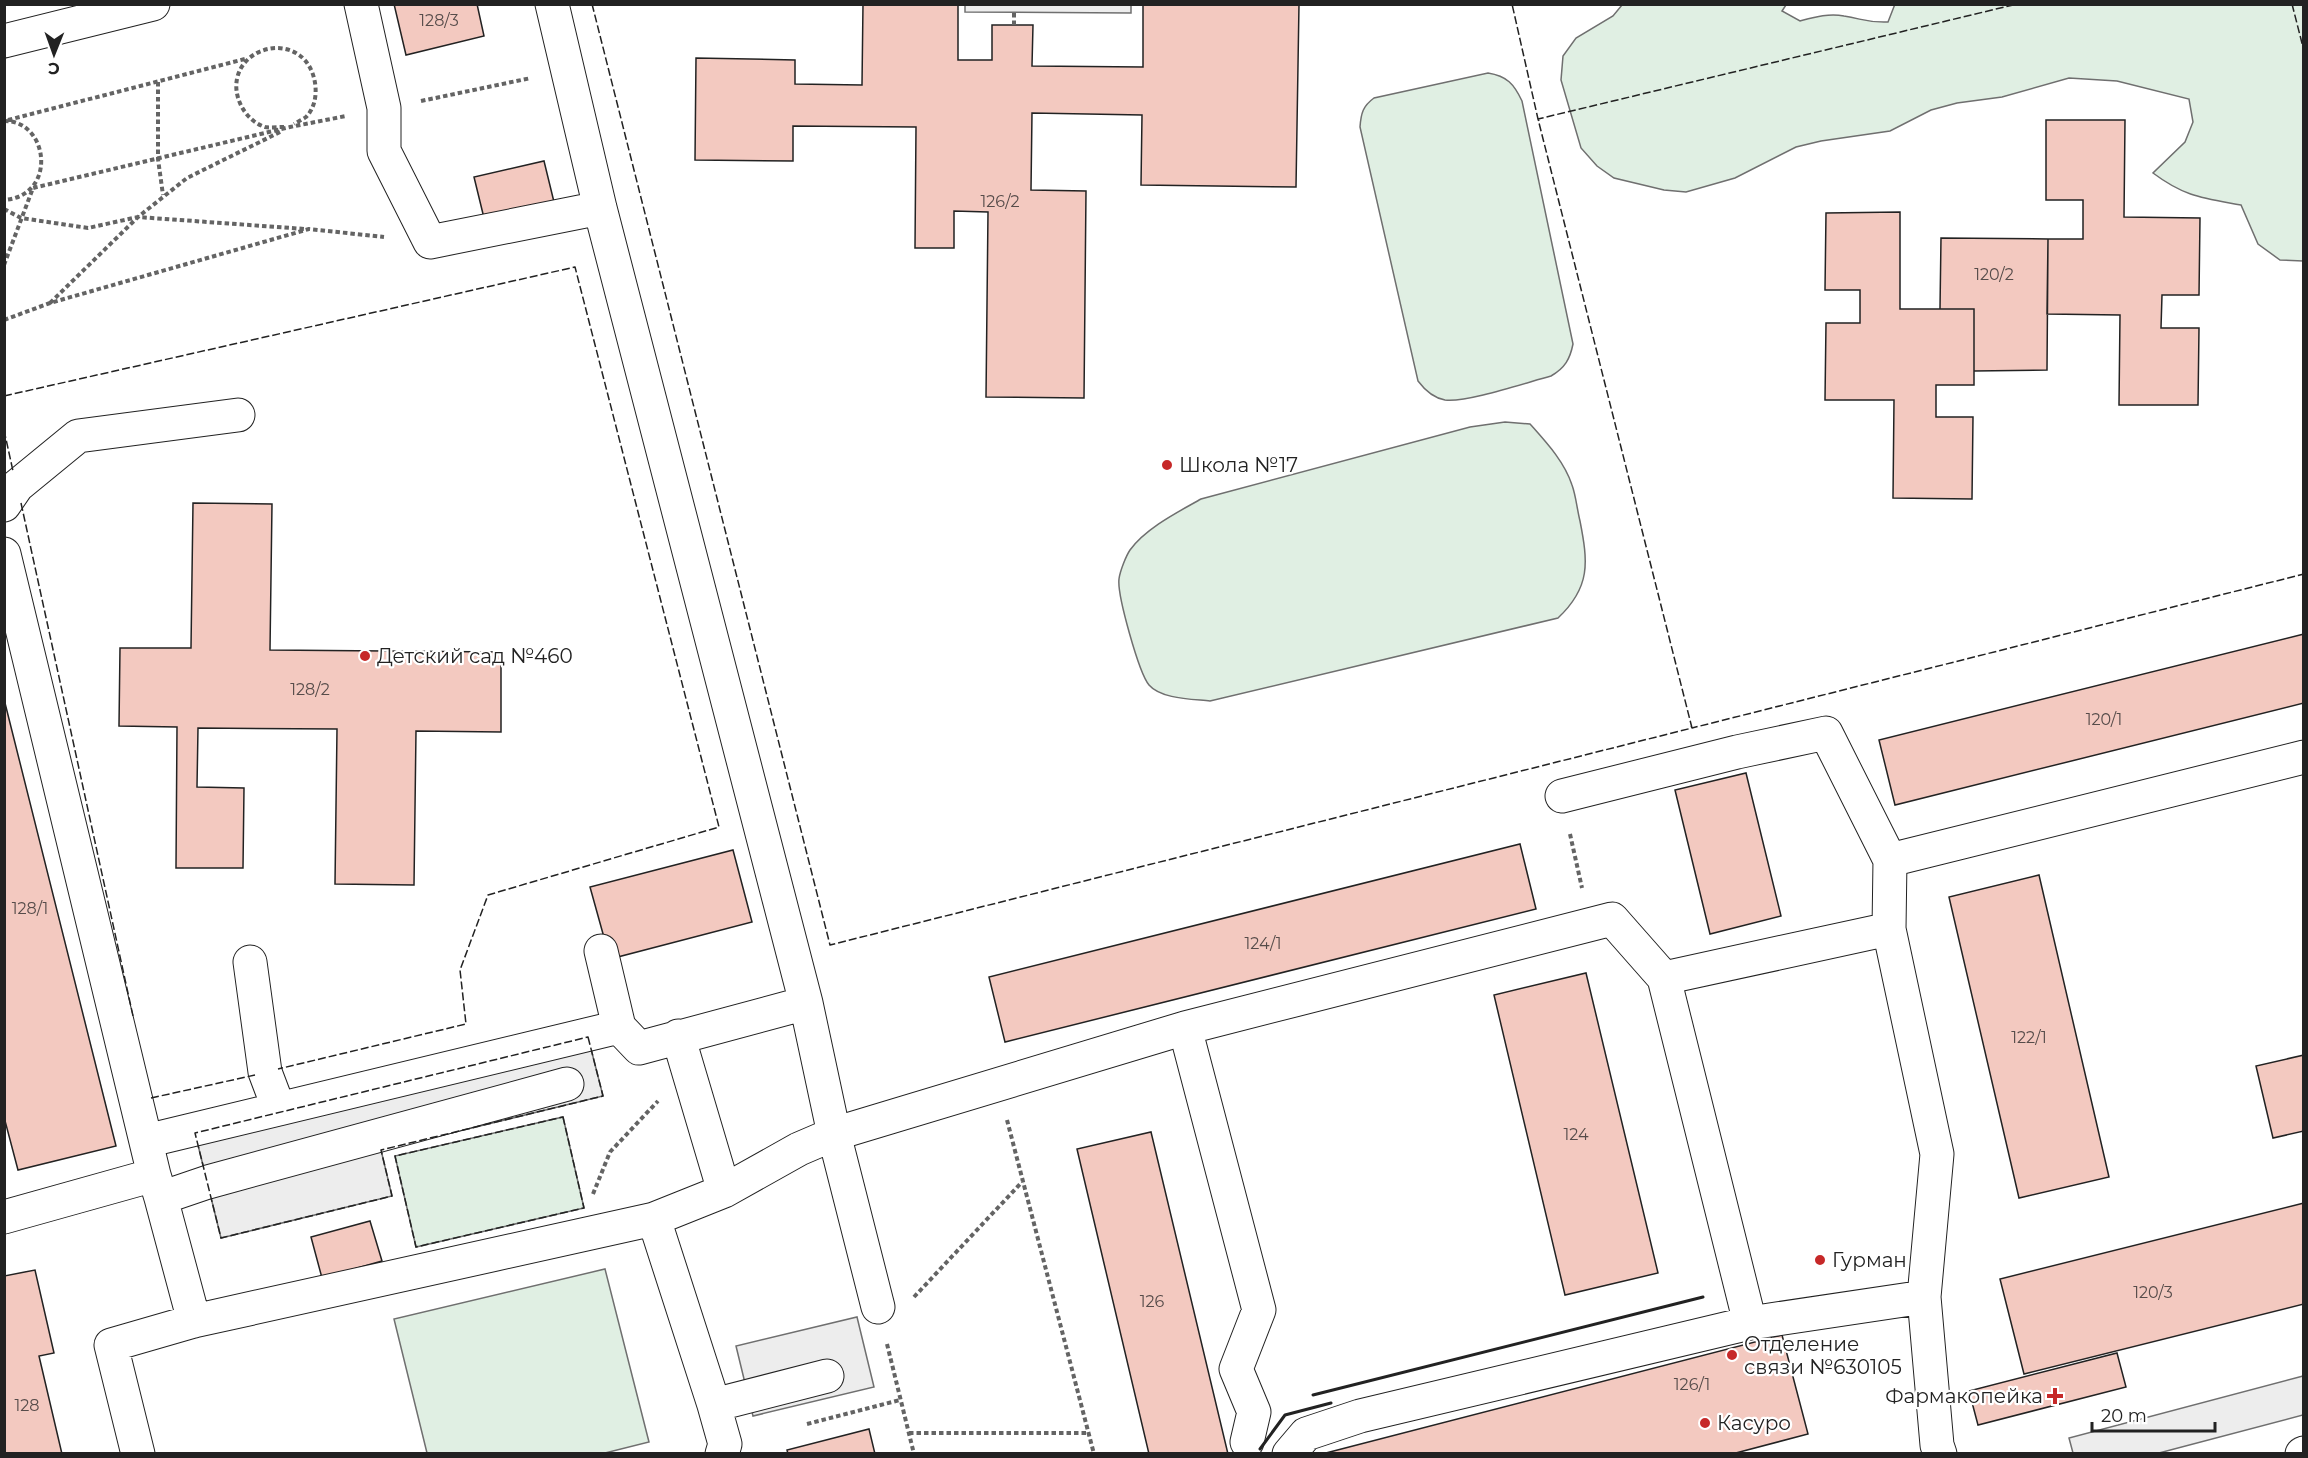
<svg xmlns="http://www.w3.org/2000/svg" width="2308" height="1458" viewBox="0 0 2308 1458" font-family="Montserrat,sans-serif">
  <rect width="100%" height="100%" fill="#fff"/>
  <path fill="#e0efe3" stroke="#6f6f6f" stroke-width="1.5" d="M 1895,4 L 2303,5 L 2303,261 L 2280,260 L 2258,244 L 2241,205 C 2203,198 2185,197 2153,173 L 2185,142 L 2193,122 L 2189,99 L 2117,81 L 2069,78 L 2002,97 L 1957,103 L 1931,110 L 1890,131 L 1821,141 L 1796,147 L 1735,178 L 1686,192 L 1664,190 L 1614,178 L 1597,166 L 1581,148 L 1561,80 L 1563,56 L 1576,38 L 1613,16 L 1622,5 L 1786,5 L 1782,11 L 1800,21 C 1815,17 1829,13 1844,16 C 1863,19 1868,23 1888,22 Z
    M 1488,73 C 1507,76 1514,84 1522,101 L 1573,344 C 1570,359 1565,368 1551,376 C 1528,382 1466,403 1445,400 C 1434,398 1424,389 1418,381 L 1360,127 C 1361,113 1363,106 1374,98 Z
    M 1505,422 L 1530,424 C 1546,442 1564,461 1572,485 C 1576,496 1577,509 1580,521 C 1588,562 1591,587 1558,618 L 1210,701 C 1192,699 1161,699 1149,685 C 1139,673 1117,595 1119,579 C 1120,571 1126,556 1130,550 C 1146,528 1178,512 1201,499 L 1470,427 Z
    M 563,1117 L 584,1208 L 416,1247 L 395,1156 Z
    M 605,1269 L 649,1442 L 601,1454 L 427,1453 L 394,1319 Z"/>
  <path fill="#ededed" stroke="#6f6f6f" stroke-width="1.5" d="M 965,5 L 1131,4 L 1131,13 L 965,12 Z
    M 588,1037 L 603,1096 L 381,1150 L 392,1196 L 221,1238 L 195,1133 Z
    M 857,1317 L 874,1387 L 753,1416 L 736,1346 Z
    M 2303,1376 L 2303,1415 L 2159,1453 L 2073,1453 L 2069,1438 Z"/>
  <path fill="#f3c9c0" stroke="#222" stroke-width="1.5" d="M 394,4 L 477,4 L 484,36 L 406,55 Z
    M 863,4 L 958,4 L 958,60 L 992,60 L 992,25 L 1033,25 L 1032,66 L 1143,67 L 1143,4 L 1299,4 L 1296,187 L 1141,185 L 1142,115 L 1032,113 L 1031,190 L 1086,191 L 1084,398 L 986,397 L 988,212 L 954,211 L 954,248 L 915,248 L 916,127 L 793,126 L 793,161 L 695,160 L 696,58 L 795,60 L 795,84 L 862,85 Z
    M 2046,120 L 2125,120 L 2124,217 L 2200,218 L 2199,295 L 2162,295 L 2161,328 L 2199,328 L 2198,405 L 2119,405 L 2120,315 L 2047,314 L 2048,239 L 2083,239 L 2083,200 L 2046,200 Z
    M 544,161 L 554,202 L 484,218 L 474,177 Z
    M 1900,212 L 1900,309 L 1974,309 L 1974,385 L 1936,385 L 1936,417 L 1973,417 L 1972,499 L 1893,498 L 1894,400 L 1825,400 L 1826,323 L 1860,323 L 1860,290 L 1825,290 L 1826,213 Z
    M 1941,238 L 2048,239 L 2047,370 L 1974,371 L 1974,309 L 1940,309 Z
    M 193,503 L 272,504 L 270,650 L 501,652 L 501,732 L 416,731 L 414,885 L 335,884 L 337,729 L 198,728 L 197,787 L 244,788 L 243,868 L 176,868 L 177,727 L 119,726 L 120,648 L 191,648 Z
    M 2304,634 L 2304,703 L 1895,805 L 1879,740 Z
    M 4,699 L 116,1146 L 18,1170 L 4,1117 Z
    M 1746,773 L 1781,916 L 1710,934 L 1675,790 Z
    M 1520,844 L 1536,909 L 1005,1042 L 989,977 Z
    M 733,850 L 752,922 L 610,959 L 590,887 Z
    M 2039,875 L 2109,1177 L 2019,1198 L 1949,897 Z
    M 1586,973 L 1658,1273 L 1565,1295 L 1494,995 Z
    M 2304,1055 L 2304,1131 L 2273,1138 L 2256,1066 Z
    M 1151,1132 L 1228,1454 L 1149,1454 L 1077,1149 Z
    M 2304,1203 L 2304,1304 L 2024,1374 L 2000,1279 Z
    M 370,1221 L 382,1261 L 322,1278 L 311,1237 Z
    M 35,1270 L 54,1353 L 39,1356 L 62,1454 L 4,1454 L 4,1276 Z
    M 1782,1335 L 1808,1434 L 1732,1454 L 1322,1454 Z
    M 2117,1353 L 2126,1387 L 1978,1425 L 1969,1391 Z
    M 869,1429 L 875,1454 L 788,1454 L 787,1450 Z"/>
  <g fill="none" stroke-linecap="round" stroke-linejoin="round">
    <g stroke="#222" stroke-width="35">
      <path id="minor" d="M 361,4 L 384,108 L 384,151 L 430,242 L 600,208
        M 552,4 L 600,208 L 806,1003 L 834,1134 L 878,1307
        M 4,41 L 153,4
        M 4,505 L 17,486 L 78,436 L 238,415
        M 4,554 L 154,1175
        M 1562,796 L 1737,752 L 1826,733 L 1890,860 L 1889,929 L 1937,1154 L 1924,1297 L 1937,1445 L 1940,1454
        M 1890,860 L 2304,757
        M 250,962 L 265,1072 L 279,1109
        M 1664,978 L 1889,929
        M 619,1027 L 639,1048 L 806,1003
        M 1185,1028 L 1259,1310 L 1236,1369 L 1254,1412 L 1247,1442
        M 678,1036 L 724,1191
        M 146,1141 L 619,1027 L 601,951
        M 161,1198 L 208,1182 L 567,1084
        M 4,1217 L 154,1175 L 161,1198 L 194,1321
        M 654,1219 L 714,1405 L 725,1444 L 722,1454
        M 714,1405 L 827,1376
        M 138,1454 L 111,1345 L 194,1321 L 654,1219 L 724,1191 L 799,1149 L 834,1134 L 1185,1028 L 1612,919 L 1664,978 L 1750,1323 L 1924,1297
        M 1289,1454 L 1306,1434 L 1360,1416 L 1750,1323"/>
    </g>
    <g stroke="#222" stroke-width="35">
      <path id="major" d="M 2302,1454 L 2304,1453"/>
    </g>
    <path stroke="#646464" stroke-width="4" stroke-dasharray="4.5 3" stroke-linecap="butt" d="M 1014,25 L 1014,12
      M 158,82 L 158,159 L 163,195
      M 421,101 L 531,78
      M 8,120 L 245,59
      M 4,121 C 49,120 58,196 4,200
      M 284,127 C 278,127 270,128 265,127 C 246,121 233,98 237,79 C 242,52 277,39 299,55 C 317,67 322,101 306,117 C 302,120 297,122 294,124
      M 4,209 L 21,218 L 88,228 L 138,217 L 305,229
      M 4,265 L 33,188 L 290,127 L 346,116
      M 50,303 L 138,217 L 187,178 L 282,131
      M 4,320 L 50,303 L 309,229 L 384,237
      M 1570,834 L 1582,888
      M 1007,1120 L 1094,1454
      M 593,1194 L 610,1152 L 658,1101
      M 914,1297 L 1022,1182
      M 887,1344 L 914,1454
      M 807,1424 L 900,1400
      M 909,1433 L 1088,1433"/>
    <use href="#minor" stroke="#fff" stroke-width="33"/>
    <use href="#major" stroke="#fff" stroke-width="33"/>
    <path stroke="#222" stroke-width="1.5" stroke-dasharray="8 3" stroke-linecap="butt" d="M 592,4 L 830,945 L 1692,728 L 1538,119 L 1512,4
      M 2292,4 L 2304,51
      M 1539,121 L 1538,119 L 2017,4
      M 4,396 L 575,267 L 719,827 L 488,895 L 460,970 L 466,1024 L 278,1069
      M 4,430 L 13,471
      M 21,503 L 133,1016
      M 1691,726 L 1692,728 L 2304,574
      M 588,1037 L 603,1096 L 381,1150 L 392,1196 L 221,1238 L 195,1133 Z
      M 151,1098 L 255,1075
      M 563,1117 L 584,1208 L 416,1247 L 395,1156 Z"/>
    <path stroke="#222" stroke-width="3" d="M 1313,1395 L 1703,1297
      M 1260,1449 L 1285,1415 L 1331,1403"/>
  </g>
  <g fill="#c62828" stroke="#fff" stroke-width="2">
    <circle cx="1167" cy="465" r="6"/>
    <circle cx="365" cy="656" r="6"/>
    <circle cx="1820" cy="1260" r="6"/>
    <circle cx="1732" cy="1355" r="6"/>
    <path d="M2052 1387h6v6h6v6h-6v6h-6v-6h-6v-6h6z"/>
    <circle cx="1705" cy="1423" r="6"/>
  </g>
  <g text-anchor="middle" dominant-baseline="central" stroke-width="4.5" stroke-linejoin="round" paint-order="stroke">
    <g font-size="16" fill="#564c4a">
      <text x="439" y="20">128/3</text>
      <text x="1000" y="201">126/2</text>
      <text x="1994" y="274">120/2</text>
      <text x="310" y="689">128/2</text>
      <text x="2104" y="719">120/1</text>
      <text x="30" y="908">128/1</text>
      <text x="1263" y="943">124/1</text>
      <text x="2029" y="1037">122/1</text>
      <text x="1576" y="1134">124</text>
      <text x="2153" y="1292">120/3</text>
      <text x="1152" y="1301">126</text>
      <text x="1692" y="1384">126/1</text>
      <text x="27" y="1405">128</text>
    </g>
    <g font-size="20" fill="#222" stroke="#fff" text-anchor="start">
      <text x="1179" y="465">Школа №17</text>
      <text x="377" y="656">Детский сад №460</text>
      <text x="1832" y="1260">Гурман</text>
      <text x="1744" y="1344">Отделение<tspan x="1744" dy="23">связи №630105</tspan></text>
      <text x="2043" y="1396" text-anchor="end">Фармакопейка</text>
      <text x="1717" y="1423">Касуро</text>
    </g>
  </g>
  <rect width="2308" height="1458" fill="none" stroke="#222222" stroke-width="12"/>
  <g transform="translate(54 54) rotate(181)" stroke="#ffffff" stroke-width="4.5" paint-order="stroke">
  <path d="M0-4.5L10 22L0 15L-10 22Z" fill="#222222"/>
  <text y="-9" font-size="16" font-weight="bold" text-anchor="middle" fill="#222222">С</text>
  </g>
  <path d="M2092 1422v9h123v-9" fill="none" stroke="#222222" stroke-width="3"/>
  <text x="2101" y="1422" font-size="18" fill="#222222" stroke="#ffffff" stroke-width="4.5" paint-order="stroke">20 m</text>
</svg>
